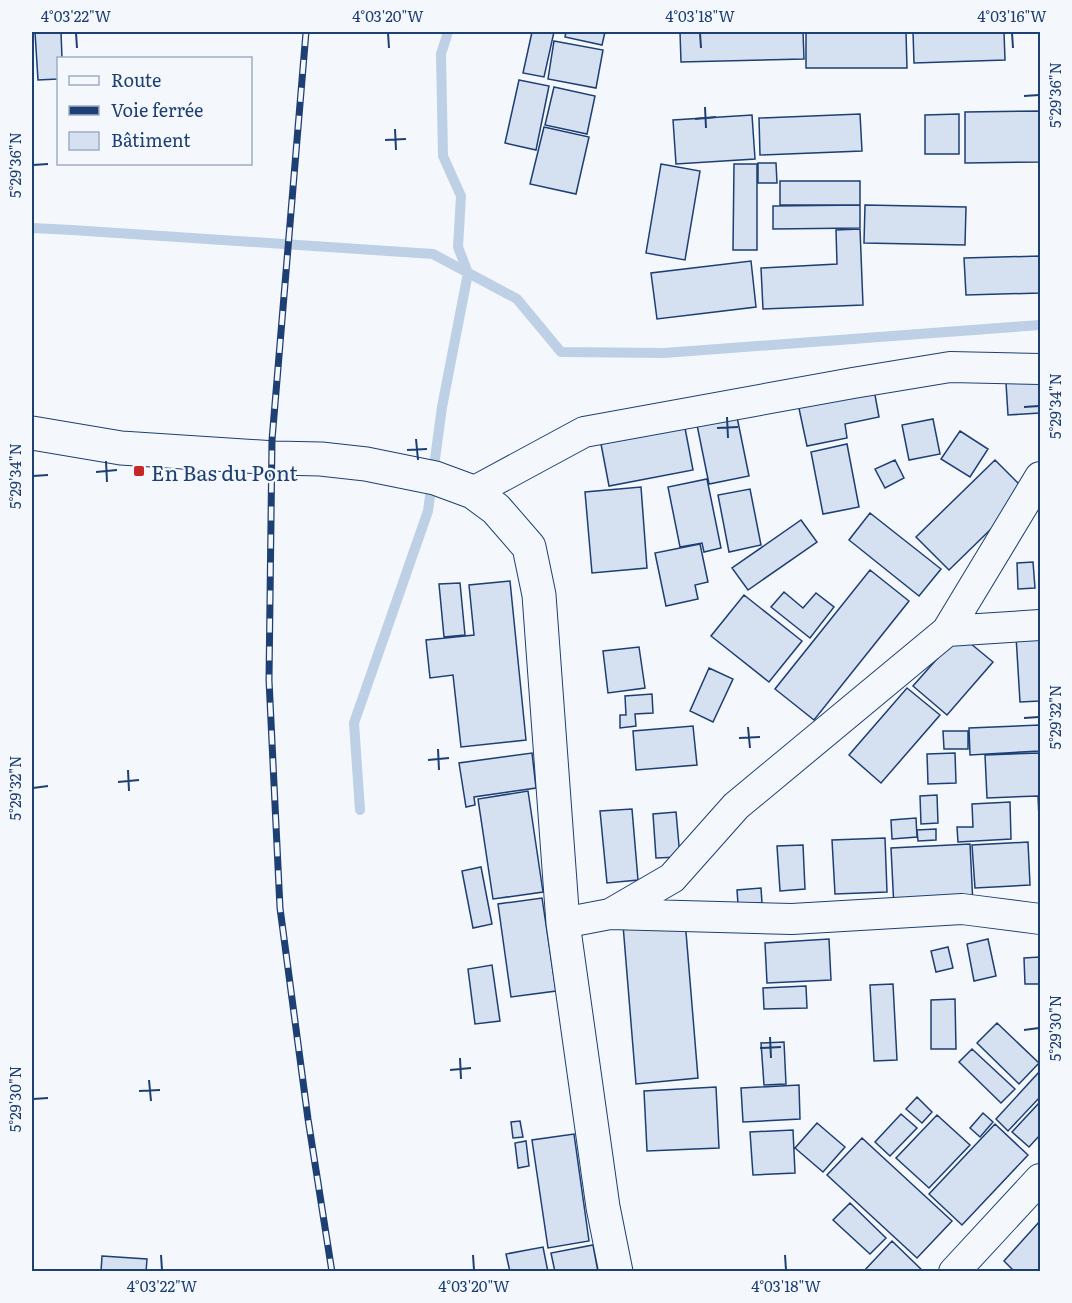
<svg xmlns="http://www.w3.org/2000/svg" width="1072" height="1303" viewBox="0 0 1072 1303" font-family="Literata,serif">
  <rect width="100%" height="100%" fill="#f4f7fb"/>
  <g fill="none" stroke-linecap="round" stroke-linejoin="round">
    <path stroke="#bed0e5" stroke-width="10" d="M 32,228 L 72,230 L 433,254 L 517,299 L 561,352 L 664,353 L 1040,325
      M 360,810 L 354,723 L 428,511 L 442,407 L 468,273 L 458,247 L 461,196 L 443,156 L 441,54 L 448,32"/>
  </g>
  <path fill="#d5e0f0" stroke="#1d3f73" stroke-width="1.5" d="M 35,32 L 61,32 L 62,58 L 58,58 L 58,79 L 38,80 Z
    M 532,32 L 554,32 L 544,77 L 523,73 Z
    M 566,32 L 605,32 L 602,45 L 565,37 Z
    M 680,32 L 803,32 L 804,59 L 681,62 Z
    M 806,32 L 906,32 L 907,68 L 806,68 Z
    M 913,32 L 1004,32 L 1005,60 L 914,63 Z
    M 554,41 L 603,50 L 596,88 L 548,79 Z
    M 519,80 L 549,86 L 536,150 L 505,143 Z
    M 554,87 L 595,96 L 587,134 L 545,125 Z
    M 1040,111 L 1040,162 L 965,163 L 965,112 Z
    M 860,114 L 862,151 L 760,155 L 759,118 Z
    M 959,114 L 959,154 L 925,154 L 925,115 Z
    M 752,115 L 755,159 L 676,164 L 673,120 Z
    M 544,127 L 589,137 L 576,194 L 530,184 Z
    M 758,163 L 776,163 L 777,183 L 758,183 Z
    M 661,164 L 700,171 L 685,260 L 646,253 Z
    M 734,164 L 757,164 L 757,250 L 733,250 Z
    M 780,181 L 860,181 L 860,205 L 780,205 Z
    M 860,205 L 860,228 L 773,229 L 773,206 Z
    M 865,205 L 966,207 L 965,245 L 864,243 Z
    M 860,229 L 863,305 L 763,309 L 761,268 L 837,264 L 836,230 Z
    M 1040,256 L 1040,293 L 966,295 L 964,258 Z
    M 751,261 L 756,307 L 657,319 L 651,273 Z
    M 1040,381 L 1040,413 L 1008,415 L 1006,383 Z
    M 873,384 L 879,417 L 845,424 L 847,438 L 807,446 L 797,399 Z
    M 737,417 L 749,476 L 709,484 L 697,425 Z
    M 933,419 L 940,454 L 909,460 L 902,425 Z
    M 685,428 L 693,470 L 609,486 L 601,444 Z
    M 960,431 L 988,449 L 970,477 L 941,459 Z
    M 847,444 L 859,507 L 823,514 L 811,452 Z
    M 895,460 L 904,478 L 885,488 L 875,469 Z
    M 995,460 L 1028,493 L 949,570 L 916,537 Z
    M 707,479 L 721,548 L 704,552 L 702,543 L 680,547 L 668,487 Z
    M 641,487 L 647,568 L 592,573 L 585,492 Z
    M 750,489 L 761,545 L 729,552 L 718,495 Z
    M 870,513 L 941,569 L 919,596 L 849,540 Z
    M 801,520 L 817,542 L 748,590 L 732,568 Z
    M 700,544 L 708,582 L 695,585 L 698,599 L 666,606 L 655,553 Z
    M 1033,562 L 1035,588 L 1018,589 L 1017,563 Z
    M 870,570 L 909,601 L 814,720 L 775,689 Z
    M 510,581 L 526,740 L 461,747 L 453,675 L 430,678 L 426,640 L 474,635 L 469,585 Z
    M 460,583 L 465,635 L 444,637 L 439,584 Z
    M 784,592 L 803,608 L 816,593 L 834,607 L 810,638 L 771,607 Z
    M 744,595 L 802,641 L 769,682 L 711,636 Z
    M 959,634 L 993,662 L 947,715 L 913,686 Z
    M 1040,635 L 1040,701 L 1020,702 L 1016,636 Z
    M 639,647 L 645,688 L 608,693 L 603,651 Z
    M 709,668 L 733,679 L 713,722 L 690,711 Z
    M 907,688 L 940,715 L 881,783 L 849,755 Z
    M 652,694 L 653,713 L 635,714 L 636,726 L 620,728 L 620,715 L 626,715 L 625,696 Z
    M 1040,725 L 1040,751 L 970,755 L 969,728 Z
    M 693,726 L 697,765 L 636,770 L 633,731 Z
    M 943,731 L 968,731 L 968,749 L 944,749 Z
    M 532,753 L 536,788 L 474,797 L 475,805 L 466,807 L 459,763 Z
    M 955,753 L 956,783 L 928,784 L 927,754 Z
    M 1040,753 L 1040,840 L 1038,796 L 987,798 L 985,755 Z
    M 528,791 L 543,892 L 493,899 L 478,799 Z
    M 937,795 L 938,823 L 921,824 L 920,796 Z
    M 1010,802 L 1011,839 L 958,842 L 957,827 L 973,827 L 972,804 Z
    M 632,809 L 638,880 L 607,883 L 600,811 Z
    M 676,812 L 680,857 L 656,858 L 653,814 Z
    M 916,818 L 917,837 L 892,839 L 891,820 Z
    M 936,829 L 936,840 L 918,841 L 917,830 Z
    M 885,838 L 887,892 L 835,894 L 832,840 Z
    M 1028,842 L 1030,885 L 975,888 L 972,845 Z
    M 970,844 L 973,905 L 894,908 L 891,848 Z
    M 803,845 L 805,889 L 780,891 L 777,846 Z
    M 481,867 L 492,924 L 473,928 L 462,871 Z
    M 761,888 L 762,903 L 738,904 L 737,890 Z
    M 542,898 L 556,991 L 511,997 L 498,904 Z
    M 685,920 L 698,1078 L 636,1084 L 623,925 Z
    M 829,939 L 831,980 L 767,983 L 765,943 Z
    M 988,939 L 996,976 L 974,981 L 967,944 Z
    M 948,947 L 953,968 L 936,972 L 931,951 Z
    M 1040,957 L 1040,984 L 1025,984 L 1024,958 Z
    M 492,965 L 500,1021 L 475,1024 L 468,969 Z
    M 893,984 L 897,1060 L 874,1061 L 870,985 Z
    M 806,986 L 807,1008 L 764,1009 L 763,988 Z
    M 955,999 L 956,1049 L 931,1049 L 931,1000 Z
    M 997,1023 L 1039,1063 L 1019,1084 L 977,1043 Z
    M 784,1042 L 786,1084 L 764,1085 L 761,1043 Z
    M 972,1049 L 1015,1089 L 1001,1103 L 959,1062 Z
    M 1040,1071 L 1040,1097 L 1008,1131 L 996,1119 Z
    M 799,1085 L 800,1119 L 743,1122 L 741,1088 Z
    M 716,1087 L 719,1148 L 647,1151 L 644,1091 Z
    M 917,1097 L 932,1112 L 922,1123 L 906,1109 Z
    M 1040,1102 L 1040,1135 L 1029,1147 L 1012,1132 Z
    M 983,1113 L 993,1122 L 980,1137 L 970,1128 Z
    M 901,1114 L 917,1128 L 890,1156 L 875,1142 Z
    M 937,1115 L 970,1145 L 929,1188 L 896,1158 Z
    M 520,1121 L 523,1137 L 513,1138 L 511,1122 Z
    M 817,1123 L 845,1147 L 823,1172 L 795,1148 Z
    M 995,1124 L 1028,1155 L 962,1225 L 929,1194 Z
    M 793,1130 L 795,1173 L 753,1175 L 750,1132 Z
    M 574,1134 L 589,1241 L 548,1248 L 532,1140 Z
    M 862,1138 L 952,1221 L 917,1258 L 827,1175 Z
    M 526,1141 L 529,1166 L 518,1168 L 515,1143 Z
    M 850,1203 L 886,1238 L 870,1254 L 833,1220 Z
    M 1040,1221 L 1040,1272 L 1015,1272 L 1004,1261 Z
    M 892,1241 L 924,1272 L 863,1272 Z
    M 593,1245 L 598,1272 L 555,1272 L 551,1253 Z
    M 543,1247 L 548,1272 L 510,1272 L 506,1254 Z
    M 102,1256 L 147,1259 L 146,1272 L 101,1272 Z"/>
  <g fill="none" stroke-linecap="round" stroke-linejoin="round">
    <g stroke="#1d3f73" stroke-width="32">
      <path id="minor" d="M 473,492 L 584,432 L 853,383 L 950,367 L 1040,369
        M 947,631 L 1040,625
        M 610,914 L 672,878 L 736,806 L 947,631 L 1040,477
        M 563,923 L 610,914 L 792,919 L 962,909 L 1040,919
        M 954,1272 L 1040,1179"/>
    </g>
    <g stroke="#1d3f73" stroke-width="35">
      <path id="tertiary" d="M 32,433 L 121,448 L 275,458 L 321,459 L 366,464 L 435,478 L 473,492 L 496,509 L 529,547 L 539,595 L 563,923 L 603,1207 L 616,1272"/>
    </g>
    <use href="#minor" stroke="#f4f7fb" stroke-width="30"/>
    <use href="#tertiary" stroke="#f4f7fb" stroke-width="33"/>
    <g stroke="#1d3f73" stroke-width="7">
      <path id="rail" d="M 306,32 L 272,440 L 269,680 L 280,908 L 308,1119 L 332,1272"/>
    </g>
    <use href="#rail" stroke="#f4f7fb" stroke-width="4.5" stroke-dasharray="14" stroke-linecap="butt"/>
  </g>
  <path fill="none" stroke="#1d3f73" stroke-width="2" d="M 76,33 L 77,48M 388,33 L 389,48M 700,33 L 701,48M 1012,33 L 1013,48M 1024,96 L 1039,95M 705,107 L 706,128M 695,119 L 716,117M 395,129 L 396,150M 385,140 L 406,139M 33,165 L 48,164M 1024,407 L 1039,406M 727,417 L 728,438M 717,428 L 738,427M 416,439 L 418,460M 407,450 L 427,449M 106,461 L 107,482M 96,472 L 117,470M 33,476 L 48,475M 1024,718 L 1039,717M 748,727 L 750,748M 739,738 L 760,737M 438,749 L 439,770M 428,760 L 449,758M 128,770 L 129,791M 118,782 L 139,780M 33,788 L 48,786M 1024,1030 L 1039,1028M 770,1037 L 771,1058M 760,1048 L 781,1047M 460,1058 L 461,1079M 450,1070 L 471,1068M 149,1080 L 151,1101M 139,1091 L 160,1090M 33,1099 L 48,1098M 161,1255 L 162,1270M 473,1255 L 474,1270M 785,1255 L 786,1270"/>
  <rect fill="#c62828" stroke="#f4f7fb" stroke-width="2" x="133" y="465" width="12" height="12" rx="3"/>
  <g text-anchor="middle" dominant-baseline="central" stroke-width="4.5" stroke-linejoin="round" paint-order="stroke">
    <g font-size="21" fill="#1d3f73" stroke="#f4f7fb" text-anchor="start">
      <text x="151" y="471">En Bas du Pont</text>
    </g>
  </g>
  <rect width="1072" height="1303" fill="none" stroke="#f4f7fb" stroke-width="66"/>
  <rect x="57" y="57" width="195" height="108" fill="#f4f7fb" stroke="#9eadc5" stroke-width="1.5"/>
  <rect x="69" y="76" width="30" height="9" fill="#f4f7fb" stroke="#9eadc5" stroke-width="1.5"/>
  <text x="111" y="87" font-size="18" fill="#1d3f73">Route</text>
  <rect x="69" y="106" width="30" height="9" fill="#1d3f73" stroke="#9eadc5" stroke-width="1.5"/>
  <text x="111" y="117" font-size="18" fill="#1d3f73">Voie ferrée</text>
  <rect x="69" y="132" width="30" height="18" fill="#d5e0f0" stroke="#9eadc5" stroke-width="1.5"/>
  <text x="111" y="147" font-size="18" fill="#1d3f73">Bâtiment</text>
  <rect x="33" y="33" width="1006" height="1237" fill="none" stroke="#1d3f73" stroke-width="2"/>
  <g font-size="15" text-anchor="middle" fill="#1d3f73">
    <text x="76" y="22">4°03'22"W</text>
    <text x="388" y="22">4°03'20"W</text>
    <text x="700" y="22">4°03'18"W</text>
    <text x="1012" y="22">4°03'16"W</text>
    <text transform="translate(1056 95) rotate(-90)" y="5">5°29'36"N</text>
    <text transform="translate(16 165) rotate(-90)" y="5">5°29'36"N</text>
    <text transform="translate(1056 406) rotate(-90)" y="5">5°29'34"N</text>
    <text transform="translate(16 476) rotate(-90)" y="5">5°29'34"N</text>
    <text transform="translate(1056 717) rotate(-90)" y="5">5°29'32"N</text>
    <text transform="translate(16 788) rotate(-90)" y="5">5°29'32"N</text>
    <text transform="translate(1056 1028) rotate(-90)" y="5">5°29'30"N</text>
    <text transform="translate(16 1099) rotate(-90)" y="5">5°29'30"N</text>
    <text x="162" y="1292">4°03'22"W</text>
    <text x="474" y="1292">4°03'20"W</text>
    <text x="786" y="1292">4°03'18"W</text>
  </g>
</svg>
